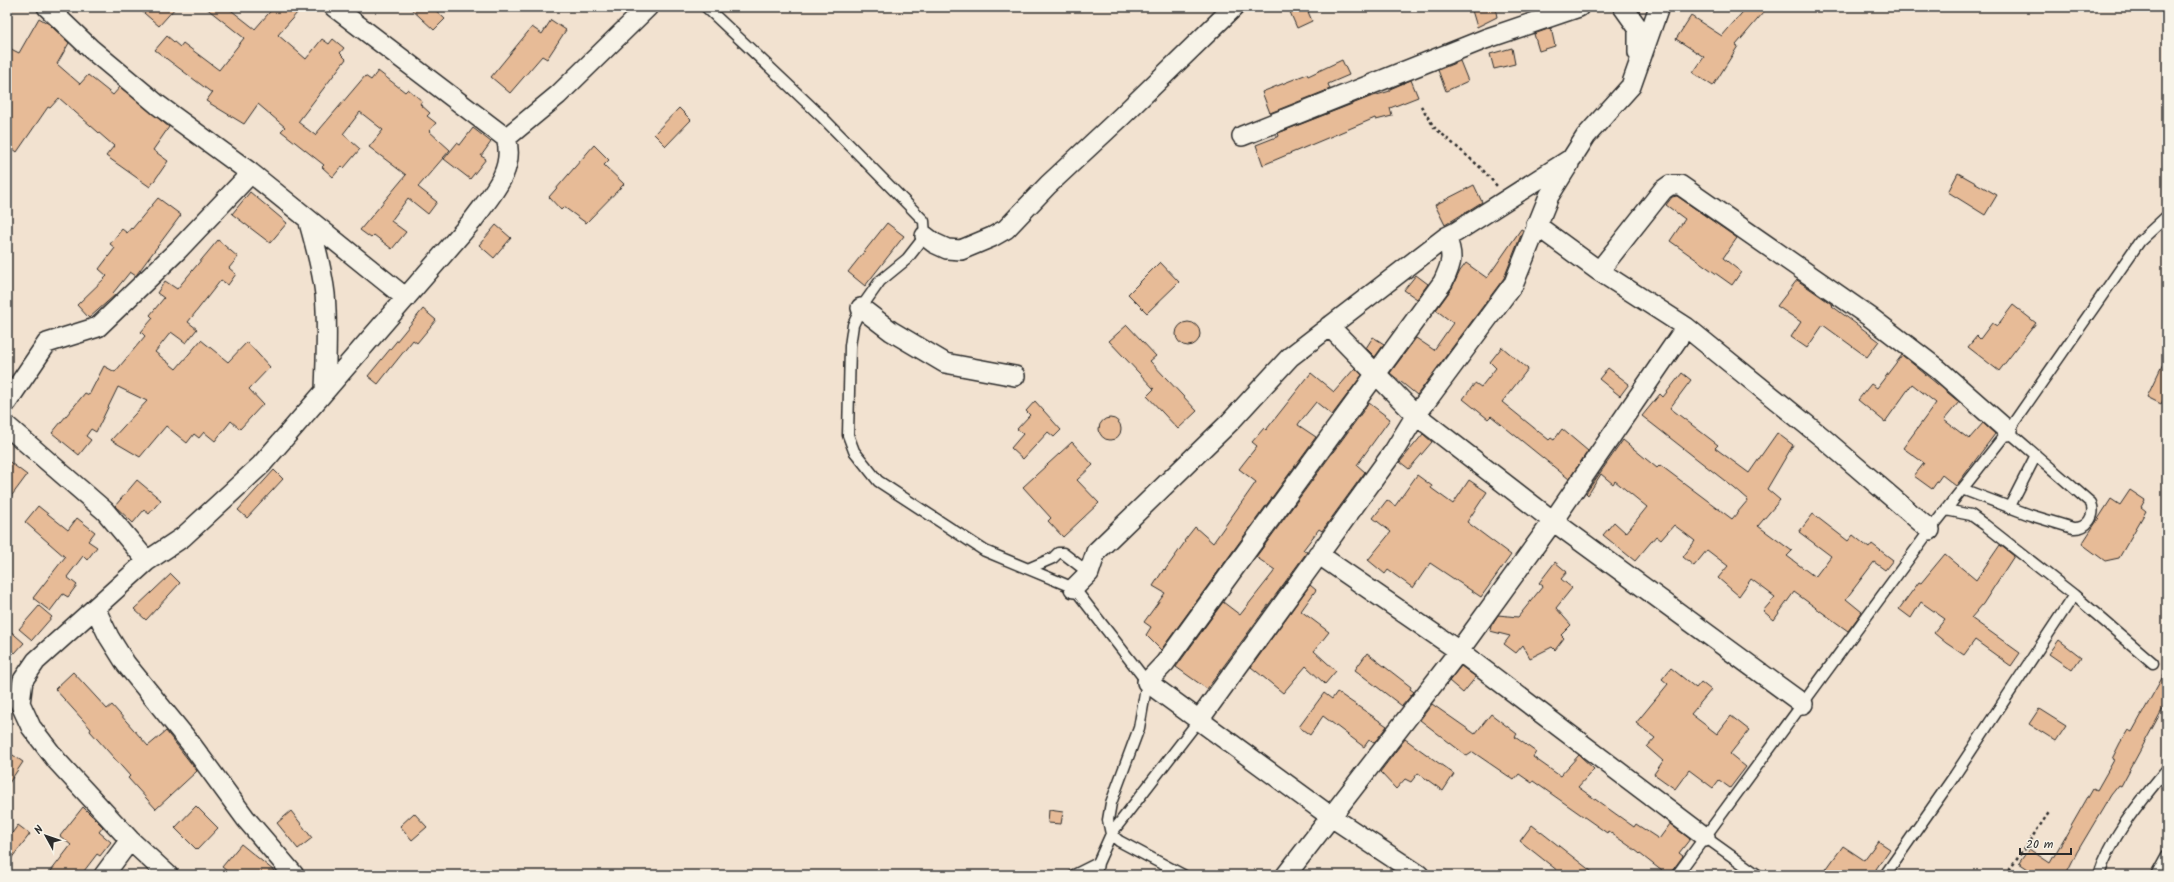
<svg xmlns="http://www.w3.org/2000/svg" width="2174" height="882" viewBox="0 0 2174 882" font-family="Kalam,sans-serif">
  <rect width="100%" height="100%" fill="#f2e2d0"/>
  <filter id="ink" filterUnits="userSpaceOnUse"><feTurbulence type="fractalNoise" baseFrequency=".025" numOctaves="2"/><feDisplacementMap in="SourceGraphic" scale="8" xChannelSelector="R" yChannelSelector="G"/><feConvolveMatrix kernelMatrix="1 2 1 2 8 2 1 2 1" color-interpolation-filters="sRGB"/></filter>
  <g filter="url(#ink)">
    <path fill="#e7bb97" stroke="#2b2b2b" d="M 137,7 L 176,7 L 159,26 Z
      M 205,7 L 227,7 L 255,29 L 274,7 L 290,7 L 297,13 L 278,35 L 306,59 L 322,39 L 329,44 L 333,39 L 344,48 L 340,53 L 346,59 L 298,122 L 315,135 L 365,76 L 371,80 L 378,71 L 405,92 L 408,89 L 422,101 L 420,104 L 430,113 L 427,116 L 436,123 L 429,131 L 450,150 L 418,187 L 437,202 L 428,214 L 408,198 L 391,221 L 406,232 L 392,249 L 374,235 L 371,238 L 360,230 L 406,175 L 369,147 L 383,130 L 360,112 L 343,134 L 360,149 L 344,168 L 342,166 L 333,177 L 322,167 L 324,165 L 281,131 L 285,127 L 258,104 L 244,124 L 206,101 L 212,93 L 155,50 L 167,36 L 180,47 L 183,43 L 219,70 L 244,38 Z
      M 409,7 L 432,7 L 445,19 L 434,30 Z
      M 1302,7 L 1306,7 L 1312,21 L 1297,28 L 1290,12 Z
      M 1471,7 L 1495,7 L 1497,17 L 1477,27 Z
      M 1747,7 L 1768,7 L 1736,45 L 1738,46 L 1713,86 L 1693,73 L 1704,57 L 1676,39 L 1691,16 L 1722,36 Z
      M 39,18 L 49,24 L 69,43 L 57,64 L 80,84 L 88,75 L 113,95 L 120,87 L 169,127 L 153,150 L 168,161 L 150,187 L 106,156 L 114,146 L 59,98 L 50,108 L 48,107 L 17,152 L 7,144 L 7,47 L 19,53 Z
      M 551,20 L 566,30 L 547,59 L 542,56 L 510,93 L 491,77 L 532,27 L 542,34 Z
      M 1551,28 L 1555,46 L 1539,51 L 1534,34 Z
      M 1512,48 L 1515,64 L 1494,69 L 1490,54 Z
      M 1342,60 L 1349,75 L 1328,84 L 1330,89 L 1270,113 L 1262,92 L 1307,74 L 1308,76 Z
      M 1460,61 L 1468,81 L 1446,91 L 1438,70 Z
      M 1411,80 L 1418,97 L 1390,108 L 1392,116 L 1376,120 L 1375,118 L 1263,165 L 1256,145 L 1279,136 L 1278,133 L 1370,97 L 1390,91 L 1390,89 Z
      M 679,108 L 691,120 L 666,146 L 654,134 Z
      M 473,128 L 491,142 L 481,156 L 486,159 L 470,179 L 444,159 L 457,143 L 460,145 Z
      M 594,145 L 609,160 L 604,165 L 624,184 L 586,223 L 564,207 L 561,210 L 549,197 Z
      M 1958,173 L 1997,195 L 1985,215 L 1948,192 Z
      M 1474,185 L 1482,202 L 1445,225 L 1435,205 Z
      M 250,192 L 287,223 L 270,243 L 232,214 Z
      M 1677,196 L 1737,238 L 1723,258 L 1741,272 L 1732,285 L 1670,241 L 1685,219 L 1666,205 L 1672,197 Z
      M 158,198 L 181,215 L 137,274 L 136,276 L 130,272 L 113,293 L 115,295 L 89,318 L 77,305 L 107,276 L 99,269 L 115,248 L 110,244 L 122,229 L 127,233 L 131,228 L 132,229 Z
      M 887,223 L 904,236 L 865,286 L 848,272 Z
      M 496,225 L 511,238 L 494,258 L 479,245 Z
      M 1521,229 L 1523,230 L 1504,278 L 1417,395 L 1390,373 L 1416,338 L 1434,350 L 1453,323 L 1436,310 L 1452,288 L 1460,271 L 1466,263 L 1487,278 Z
      M 218,240 L 238,257 L 229,268 L 236,274 L 228,285 L 221,280 L 188,322 L 197,329 L 186,343 L 171,332 L 155,352 L 176,369 L 201,340 L 228,362 L 247,342 L 270,367 L 249,389 L 263,404 L 240,429 L 231,421 L 215,441 L 204,432 L 199,438 L 194,434 L 187,443 L 166,426 L 140,457 L 111,440 L 147,401 L 118,387 L 96,432 L 91,429 L 86,436 L 91,440 L 79,455 L 52,433 L 85,393 L 89,395 L 104,366 L 115,372 L 145,336 L 141,332 L 153,318 L 150,315 L 164,298 L 157,293 L 165,281 L 177,289 Z
      M 1160,262 L 1179,282 L 1147,313 L 1128,294 Z
      M 1416,275 L 1428,284 L 1417,299 L 1404,290 Z
      M 1797,280 L 1833,305 L 1832,306 L 1879,341 L 1867,357 L 1823,325 L 1807,348 L 1791,337 L 1801,322 L 1777,306 Z
      M 2013,305 L 2036,323 L 1999,371 L 1968,347 L 1977,336 L 1980,339 L 1992,323 L 1997,326 Z
      M 423,309 L 436,320 L 417,343 L 413,340 L 378,384 L 368,376 Z
      M1176 334a12 12 0 1 1 24 0a12 12 0 1 1-24 0Z
      M 1127,325 L 1156,356 L 1150,361 L 1197,411 L 1178,429 L 1147,396 L 1154,389 L 1109,341 Z
      M 1373,337 L 1384,344 L 1375,357 L 1366,348 Z
      M 1502,347 L 1528,369 L 1502,402 L 1549,440 L 1551,438 L 1554,440 L 1562,429 L 1588,451 L 1569,479 L 1491,416 L 1488,419 L 1463,399 L 1475,383 L 1481,387 L 1496,368 L 1490,362 Z
      M 1902,355 L 1959,402 L 1944,420 L 1969,439 L 1983,423 L 1995,434 L 1956,486 L 1942,475 L 1932,489 L 1914,476 L 1924,463 L 1903,448 L 1936,403 L 1912,384 L 1885,422 L 1858,400 L 1871,384 L 1877,388 Z
      M 2167,355 L 2167,393 L 2161,404 L 2147,397 Z
      M 1355,368 L 1362,375 L 1332,415 L 1316,402 L 1299,423 L 1298,425 L 1316,437 L 1161,650 L 1146,635 L 1151,627 L 1144,622 L 1165,593 L 1153,586 L 1164,569 L 1165,570 L 1185,542 L 1184,541 L 1195,527 L 1213,543 L 1256,482 L 1239,469 L 1257,446 L 1252,442 L 1264,428 L 1266,430 L 1311,373 L 1334,392 Z
      M 1608,368 L 1629,384 L 1620,396 L 1599,379 Z
      M 1682,373 L 1691,380 L 1670,408 L 1718,445 L 1715,448 L 1749,473 L 1777,433 L 1793,445 L 1767,489 L 1780,500 L 1758,526 L 1792,551 L 1787,556 L 1815,577 L 1831,556 L 1799,532 L 1813,514 L 1848,541 L 1853,535 L 1869,548 L 1872,544 L 1893,560 L 1885,570 L 1874,562 L 1846,599 L 1862,612 L 1848,631 L 1794,592 L 1774,620 L 1763,611 L 1775,597 L 1751,579 L 1739,596 L 1718,578 L 1728,566 L 1707,550 L 1694,566 L 1683,557 L 1695,541 L 1674,525 L 1661,540 L 1656,536 L 1635,561 L 1603,535 L 1614,522 L 1626,533 L 1647,507 L 1615,481 L 1613,484 L 1601,474 L 1588,495 L 1586,493 L 1623,440 L 1657,468 L 1660,465 L 1732,519 L 1748,500 L 1734,488 L 1642,416 L 1660,394 L 1663,397 Z
      M 1035,401 L 1061,430 L 1054,437 L 1048,432 L 1023,459 L 1011,448 L 1023,434 L 1017,429 L 1030,415 L 1026,411 Z
      M 1369,403 L 1390,419 L 1357,465 L 1365,472 L 1322,531 L 1319,529 L 1303,550 L 1307,552 L 1207,689 L 1176,667 L 1223,602 L 1240,615 L 1273,573 L 1275,570 L 1256,557 Z
      M1099 429a11 11 0 1 1 22 0a11 11 0 1 1-22 0Z
      M 1423,434 L 1432,442 L 1409,469 L 1400,462 Z
      M 1072,442 L 1093,465 L 1077,480 L 1099,503 L 1063,537 L 1048,521 L 1051,518 L 1023,487 Z
      M 7,460 L 27,475 L 7,502 Z
      M 274,470 L 283,479 L 247,518 L 238,510 Z
      M 1417,475 L 1432,486 L 1431,488 L 1453,504 L 1469,480 L 1487,492 L 1467,522 L 1511,555 L 1481,597 L 1430,563 L 1413,588 L 1388,570 L 1385,574 L 1368,560 L 1391,532 L 1373,518 L 1387,500 L 1395,506 Z
      M 137,480 L 161,500 L 149,514 L 144,510 L 133,523 L 115,506 Z
      M 2130,490 L 2145,500 L 2141,507 L 2146,511 L 2119,558 L 2105,561 L 2082,544 L 2111,499 L 2120,505 Z
      M 38,506 L 68,530 L 77,518 L 95,532 L 88,541 L 97,547 L 87,560 L 83,556 L 67,577 L 77,585 L 68,597 L 63,594 L 50,611 L 33,598 L 65,557 L 25,522 Z
      M 2000,545 L 2014,556 L 1983,604 L 1971,618 L 2020,653 L 2011,666 L 1975,640 L 1964,655 L 1946,643 L 1934,633 L 1945,619 L 1921,602 L 1911,618 L 1899,609 L 1919,582 L 1921,583 L 1945,554 L 1976,580 Z
      M 1555,562 L 1567,572 L 1561,579 L 1572,588 L 1556,608 L 1571,625 L 1561,635 L 1564,638 L 1555,650 L 1552,647 L 1530,658 L 1523,645 L 1516,653 L 1504,644 L 1510,636 L 1490,631 L 1491,626 L 1498,615 L 1518,617 L 1543,586 L 1539,583 Z
      M 171,574 L 180,583 L 146,620 L 134,609 Z
      M 1310,585 L 1316,590 L 1301,611 L 1329,632 L 1314,651 L 1336,671 L 1325,684 L 1306,666 L 1283,693 L 1251,667 Z
      M 39,606 L 52,617 L 32,640 L 19,629 Z
      M 7,628 L 24,643 L 15,653 L 7,645 Z
      M 2059,640 L 2081,657 L 2072,670 L 2049,654 Z
      M 1367,653 L 1411,687 L 1410,689 L 1414,692 L 1402,706 L 1355,670 Z
      M 1461,666 L 1476,677 L 1463,693 L 1449,681 Z
      M 1671,668 L 1696,688 L 1701,682 L 1711,690 L 1691,714 L 1717,734 L 1731,716 L 1749,730 L 1730,754 L 1746,767 L 1730,788 L 1719,780 L 1713,788 L 1689,770 L 1675,789 L 1654,774 L 1663,761 L 1647,747 L 1655,738 L 1636,723 L 1668,684 L 1662,679 Z
      M 2167,669 L 2167,701 L 2121,786 L 2119,785 L 2111,795 L 2077,852 L 2066,874 L 2068,875 L 2037,875 L 2019,863 L 2029,849 L 2050,863 L 2093,788 L 2097,790 L 2114,760 L 2112,759 L 2120,743 L 2128,730 L 2132,732 Z
      M 73,672 L 107,709 L 112,705 L 148,746 L 166,731 L 197,771 L 156,809 L 128,778 L 130,776 L 90,731 L 91,729 L 55,689 Z
      M 1337,692 L 1387,726 L 1374,743 L 1369,740 L 1364,747 L 1323,716 L 1310,735 L 1299,727 L 1324,693 L 1332,699 Z
      M 1432,704 L 1475,734 L 1491,714 L 1517,734 L 1515,737 L 1536,752 L 1533,757 L 1560,776 L 1579,755 L 1594,769 L 1578,787 L 1634,827 L 1636,824 L 1659,839 L 1670,824 L 1690,839 L 1679,853 L 1683,856 L 1669,875 L 1667,875 L 1635,850 L 1608,831 L 1607,833 L 1533,781 L 1532,783 L 1519,774 L 1514,780 L 1473,752 L 1467,756 L 1420,720 Z
      M 2039,709 L 2066,726 L 2056,741 L 2029,724 Z
      M 1405,739 L 1454,774 L 1443,791 L 1418,773 L 1411,782 L 1405,779 L 1396,789 L 1380,772 Z
      M 7,751 L 23,762 L 7,786 Z
      M 196,806 L 218,828 L 197,850 L 175,828 Z
      M 83,807 L 103,827 L 99,832 L 111,842 L 100,856 L 97,854 L 81,875 L 48,875 L 71,845 L 60,836 Z
      M 1049,810 L 1063,812 L 1061,824 L 1048,823 Z
      M 291,811 L 312,838 L 298,849 L 277,823 Z
      M 414,813 L 427,827 L 412,840 L 400,826 Z
      M 18,825 L 30,834 L 7,864 L 7,840 Z
      M 1532,825 L 1541,832 L 1596,875 L 1563,875 L 1520,841 Z
      M 1878,841 L 1890,849 L 1876,869 L 1879,872 L 1879,875 L 1822,875 L 1843,846 L 1864,860 Z
      M 241,844 L 279,875 L 232,875 L 222,867 Z"/>
    <g fill="none" stroke-linecap="round" stroke-linejoin="round">
      <g stroke="#2b2b2b" stroke-width="13">
        <path id="service" d="M 706,7 L 821,116 L 924,221 L 925,236 L 907,259 L 880,281 L 861,308 L 853,325 L 850,346 L 848,435 L 854,451 L 878,481 L 985,551 L 1074,588 L 1147,682 L 1139,728 L 1111,803 L 1108,820 L 1111,834 L 1119,841 L 1183,875
          M 1962,489 L 2030,515 L 2073,528 C 2087,529 2096,516 2091,503 L 2008,431
          M 2009,508 L 2036,455
          M 1946,510 L 1971,515 L 1985,525 L 2074,595 L 2153,663
          M 1030,568 L 1053,558 L 1058,553 L 1063,553 L 1089,573
          M 1705,837 L 1758,875
          M 1074,875 L 1098,863
          M 1096,875 L 1098,863 L 1111,834 L 1199,720
          M 1677,875 L 1930,530 L 2008,431 L 2140,241 L 2167,216
          M 1885,875 L 1955,775 L 2074,595
          M 2099,875 C 2112,834 2140,802 2167,769
          M 2156,875 L 2167,855"/>
      </g>
      <g stroke="#2b2b2b" stroke-width="22">
        <path id="minor" d="M 47,7 L 91,49 L 158,105 L 251,173 L 406,298
          M 1623,7 L 1638,28 L 1638,53
          M 1242,136 L 1485,39 L 1579,7
          M 506,138 L 558,95 L 648,7
          M 308,219 C 315,244 322,268 325,294 C 328,326 326,358 325,391
          M 1536,225 L 1599,271 L 1686,327 L 1823,438 L 1930,530
          M 925,236 L 934,243 L 947,249 L 961,250 L 992,237 L 1006,229 L 1048,185 L 1122,116 L 1234,7
          M 1599,271 L 1663,190 L 1670,185 L 1680,185 L 1870,317 L 1939,370 L 2008,431
          M 861,308 L 891,331 L 945,363 L 1015,376
          M 1329,326 L 1416,415 L 1553,521 L 1803,704
          M 7,402 L 47,343 L 98,327 L 178,250 L 251,173
          M 7,426 L 105,511 L 147,561
          M 1318,554 L 1459,651 L 1705,837
          M 1074,588 L 1089,573 L 1096,552 L 1230,422 L 1290,357 L 1446,237 L 1456,232 L 1572,158 L 1586,136 L 1631,86 L 1659,7
          M 95,608 L 109,637 L 126,664 L 191,744 L 246,819 L 294,875
          M 1199,720 L 1394,451 L 1416,415 L 1514,283 L 1549,196 L 1569,164
          M 104,875 L 130,840
          M 168,875 L 130,840 L 57,761 L 31,727 L 20,703 L 23,680 L 36,661 L 95,608 L 147,561 L 183,537 L 261,465 L 473,220 C 491,195 516,170 506,138 L 334,7
          M 1286,875 L 1459,651 L 1553,521 L 1686,327
          M 1419,875 L 1330,816 L 1147,682 L 1165,663 L 1443,282 C 1452,263 1454,256 1446,237"/>
      </g>
      <path stroke="#2b2b2b" stroke-width="2.5" stroke-dasharray="3 3" stroke-linecap="butt" d="M 1421,106 L 1434,127 L 1481,168 L 1497,186
        M 2006,875 L 2050,811"/>
      <use href="#service" stroke="#f7f3e8" stroke-width="10"/>
      <use href="#minor" stroke="#f7f3e8" stroke-width="19"/>
    </g>
  </g>
  <rect width="2174" height="882" fill="none" stroke="#f7f3e8" stroke-width="24"/>
  <rect x="12" y="12" width="2150" height="858" fill="none" stroke="#2b2b2b" stroke-width="1.5" filter="url(#ink)"/>
  <g transform="translate(46 836) rotate(310)" stroke="#f7f3e8" stroke-width="3" paint-order="stroke">
  <path d="M0-3L7 15L0 10L-7 15Z" fill="#2b2b2b"/>
  <text y="-6" font-size="11" font-weight="bold" text-anchor="middle" fill="#2b2b2b">N</text>
  </g>
  <path d="M2020 848v6h51v-6" fill="none" stroke="#2b2b2b" stroke-width="2"/>
  <text x="2026" y="848" font-size="12" fill="#2b2b2b" stroke="#f7f3e8" stroke-width="3" paint-order="stroke">20 m</text>
</svg>
